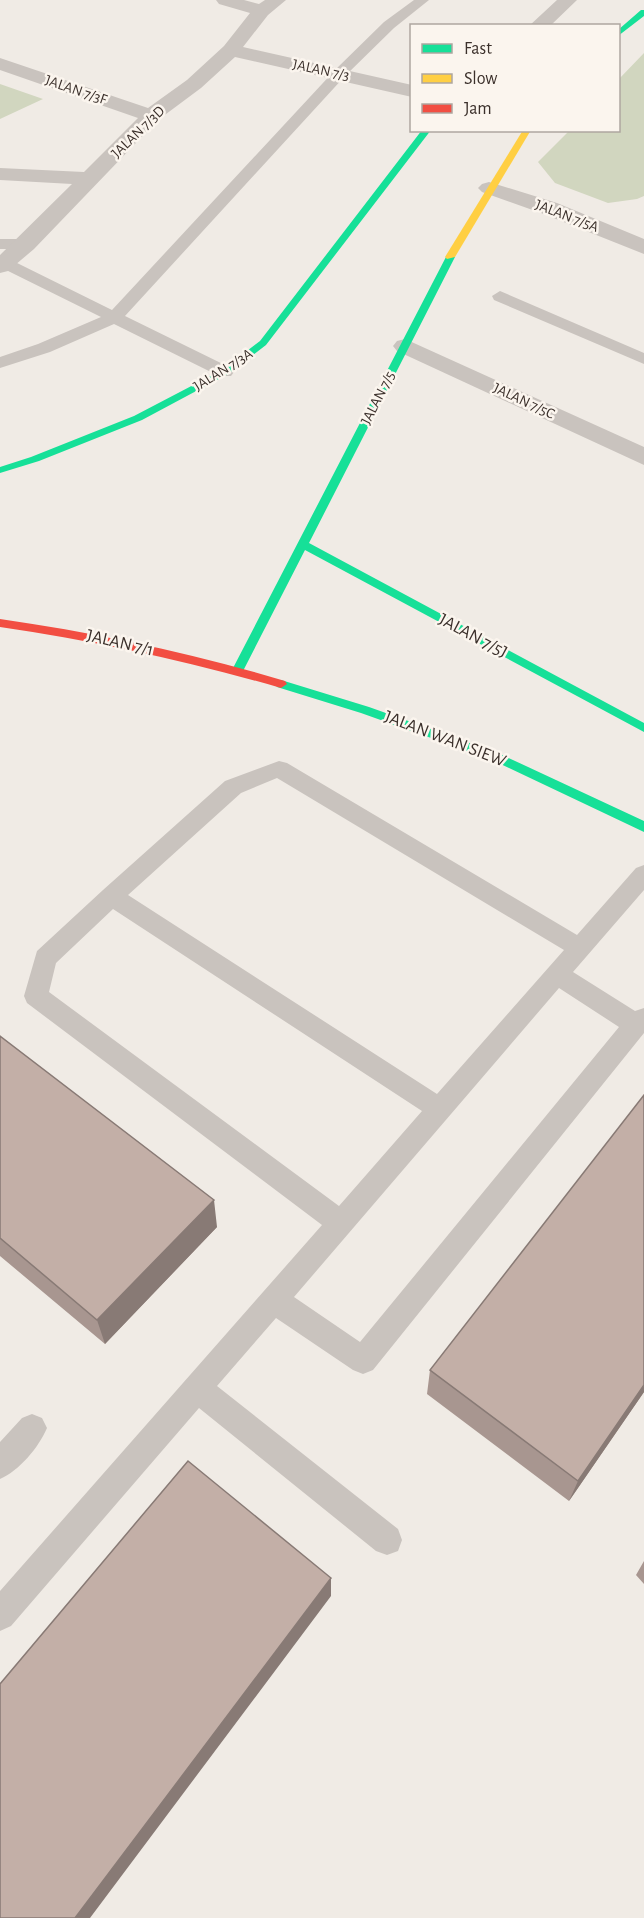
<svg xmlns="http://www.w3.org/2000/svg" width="644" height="1918" viewBox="0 0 644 1918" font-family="'Alegreya Sans',sans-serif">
  <rect width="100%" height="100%" fill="#f0ebe5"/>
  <path fill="#d1d6bf" d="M 644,53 L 644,196 L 637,199 L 608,203 L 555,183 L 538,162 L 569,131 L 618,130 L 619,79 Z
    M 0,84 L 43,99 L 0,119 Z"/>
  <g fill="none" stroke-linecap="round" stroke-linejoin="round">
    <path fill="#c9c3be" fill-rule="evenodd" d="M 414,0 L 429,0 L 394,28 L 345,76 L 125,316 L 231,368 L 234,372 L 231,376 L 219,376 L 114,324 L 50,352 L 0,368 L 0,357 L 38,344 L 101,317 L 0,267 L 0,259 L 11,260 L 112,310 L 335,70 L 384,22 Z
      M 0,239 L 26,239 L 34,244 L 26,249 L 0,249 Z
      M 500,291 L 644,353 L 644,364 L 494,300 L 492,296 Z
      M 279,761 L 287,763 L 577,935 L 636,868 L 644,865 L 644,890 L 573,972 L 635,1011 L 644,1008 L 644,1033 L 373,1370 L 363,1374 L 353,1370 L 276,1318 L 217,1386 L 398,1529 L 402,1540 L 398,1551 L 387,1555 L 376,1551 L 199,1408 L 11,1626 L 0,1631 L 0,1591 L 322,1225 L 27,1003 L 24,996 L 37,951 L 103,890 L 225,781 ZM 277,778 L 564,950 L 437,1094 L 128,895 L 241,793 ZM 113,909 L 422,1111 L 339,1206 L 49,992 L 56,963 ZM 559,988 L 619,1027 L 360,1342 L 294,1297 Z
      M 32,1414 L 42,1418 L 47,1428 C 39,1447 19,1471 0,1479 L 0,1442 L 22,1418 Z"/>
    <path fill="#c9c3be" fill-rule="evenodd" d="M 216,0 L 244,0 L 259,4 L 265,0 L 286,0 L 268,15 L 243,47 L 412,85 L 412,97 L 235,57 L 201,88 L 158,120 L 34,249 L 8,271 L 0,273 L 0,255 L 72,184 L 0,180 L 0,168 L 84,172 L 138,118 L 0,70 L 0,58 L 148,108 L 187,80 L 224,46 L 250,13 L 219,4 Z
      M 557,0 L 577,0 L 550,26 L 529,26 Z
      M 489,182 L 557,203 L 644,239 L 644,254 L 541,213 L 482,192 L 478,188 L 482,184 Z
      M 405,339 L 644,447 L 644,465 L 397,351 L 393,346 L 397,341 Z"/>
    <path fill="#16e098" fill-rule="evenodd" d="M 641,10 L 644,10 L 644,16 L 618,36 L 618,30 Z
      M 422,130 L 431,130 L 266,345 L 228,374 L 142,420 L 39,461 L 0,473 L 0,467 L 31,457 L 134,416 L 222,370 L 260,341 Z
      M 447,255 L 455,257 L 309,543 L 644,723 L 644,732 L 305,550 L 242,673 L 238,674 L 232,670 Z
      M 281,680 L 369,707 L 498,753 L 644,821 L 644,832 L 490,759 L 361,713 L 277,687 L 275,684 Z"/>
    <path fill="#ffcf43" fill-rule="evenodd" d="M 523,130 L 531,130 L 455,257 L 447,259 L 445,257 Z"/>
    <path fill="#f24e42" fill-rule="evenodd" d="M 0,619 C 97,633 191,653 285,681 L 287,684 L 281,688 C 188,661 96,641 0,627 Z"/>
  </g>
  <path fill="#a89690" d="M 0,1036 L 217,1227 L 105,1344 L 0,1256 Z
    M 430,1370 L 644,1392 L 569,1501 L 427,1394 Z
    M 644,1561 L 644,1584 L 636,1575 Z"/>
  <path fill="#887a75" d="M 214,1200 L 217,1227 L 105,1344 L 97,1320 Z
    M 644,1385 L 644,1392 L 569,1501 L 578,1481 Z
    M 331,1578 L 331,1596 L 90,1918 L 75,1918 Z"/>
  <path fill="#c3afa7" stroke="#887a75" stroke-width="1.5" d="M 0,1036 L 214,1200 L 97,1320 L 0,1238 Z
    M 644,1095 L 644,1385 L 578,1481 L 430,1370 Z
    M 188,1461 L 331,1578 L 75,1918 L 0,1918 L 0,1684 Z"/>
  <g text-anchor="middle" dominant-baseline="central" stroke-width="5" stroke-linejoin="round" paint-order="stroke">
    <g font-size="15" fill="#3b302b" stroke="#fbf5ee">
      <text transform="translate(321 70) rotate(12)">JALAN 7/3</text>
      <text transform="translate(76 90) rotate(19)">JALAN 7/3F</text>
      <text transform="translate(138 132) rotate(-44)">JALAN 7/3D</text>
      <text transform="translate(567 216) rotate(21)">JALAN 7/5A</text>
      <text transform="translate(223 370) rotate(-32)">JALAN 7/3A</text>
      <text transform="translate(378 398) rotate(-63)">JALAN 7/5</text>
      <text transform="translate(524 401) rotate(25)">JALAN 7/5C</text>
    </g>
    <g font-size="18" fill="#3b302b" stroke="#fbf5ee">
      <text transform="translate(473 636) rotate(28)">JALAN 7/5J</text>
      <text transform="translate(120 643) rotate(13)">JALAN 7/1</text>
      <text transform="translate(445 739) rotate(21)">JALAN WAN SIEW</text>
    </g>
  </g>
  <rect x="410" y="24" width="210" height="108" fill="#fbf5ee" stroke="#aea6a0" stroke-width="1.5"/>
  <rect x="422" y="44" width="30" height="9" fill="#16e098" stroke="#aea6a0" stroke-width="1.5"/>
  <text x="464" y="54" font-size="18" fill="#3b302b">Fast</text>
  <rect x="422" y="74" width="30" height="9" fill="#ffcf43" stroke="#aea6a0" stroke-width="1.5"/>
  <text x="464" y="84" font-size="18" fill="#3b302b">Slow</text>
  <rect x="422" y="104" width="30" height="9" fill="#f24e42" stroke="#aea6a0" stroke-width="1.5"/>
  <text x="464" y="114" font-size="18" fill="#3b302b">Jam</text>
</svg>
